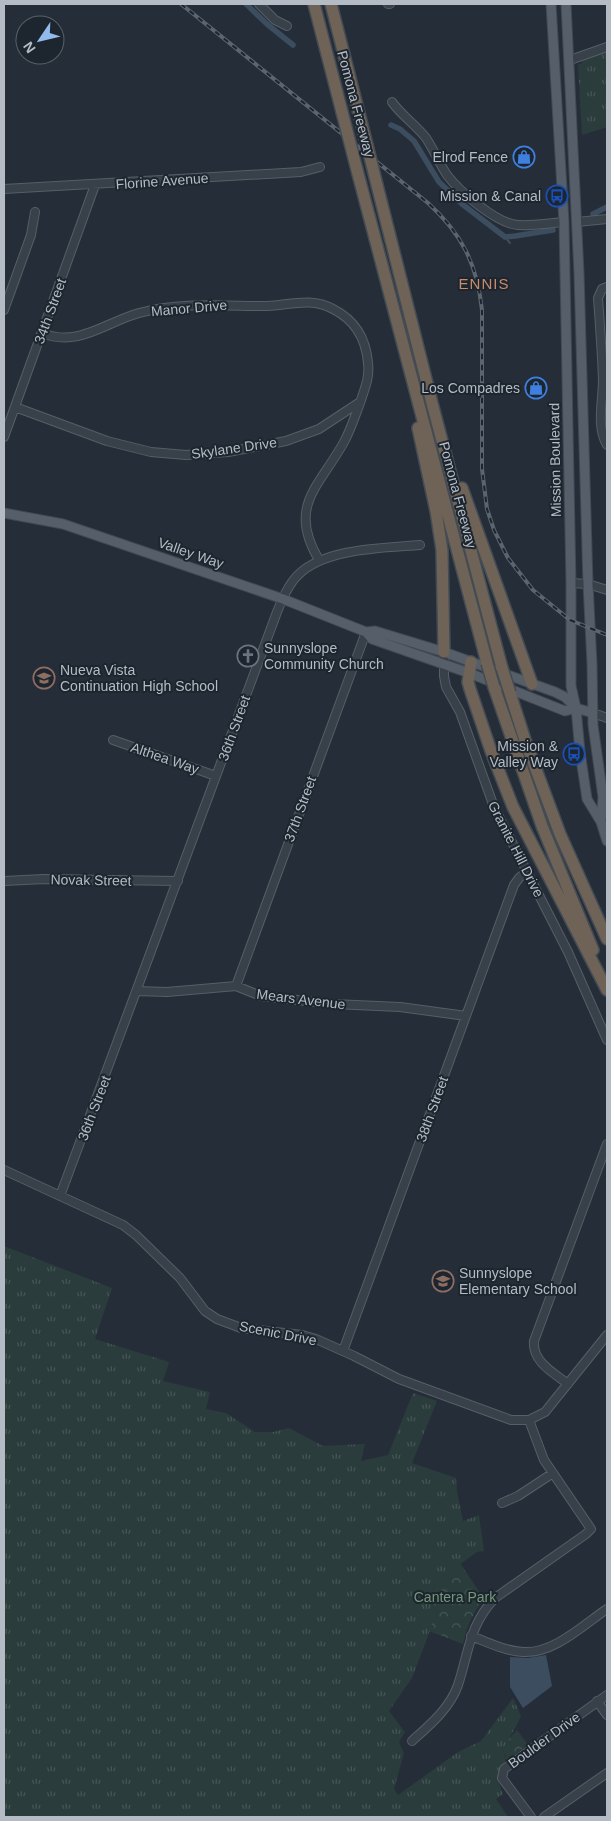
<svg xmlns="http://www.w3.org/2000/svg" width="611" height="1821" viewBox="0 0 611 1821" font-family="Arial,sans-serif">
  <defs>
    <pattern id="grass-tufts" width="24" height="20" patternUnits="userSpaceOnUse" patternTransform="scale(1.25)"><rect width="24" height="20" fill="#2a3c3b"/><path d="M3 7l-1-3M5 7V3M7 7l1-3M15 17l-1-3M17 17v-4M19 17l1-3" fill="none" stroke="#465656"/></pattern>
    <pattern id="park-crowns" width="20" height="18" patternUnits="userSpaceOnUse" patternTransform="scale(1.25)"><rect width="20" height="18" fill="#2a3c3b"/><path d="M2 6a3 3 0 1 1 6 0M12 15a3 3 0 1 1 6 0" fill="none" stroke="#465656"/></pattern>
  </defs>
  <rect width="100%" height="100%" fill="#252e38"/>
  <path fill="url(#grass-tufts)" d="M 607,52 L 607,127 L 582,135 L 578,65 L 582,63 L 581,61 Z
    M 4,1246 L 112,1288 L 95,1339 L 169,1362 L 163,1381 L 210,1392 L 206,1409 L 226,1413 L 255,1432 L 273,1432 L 289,1428 L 323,1446 L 365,1444 L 361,1461 L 388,1455 L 413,1393 L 437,1401 L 412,1463 L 456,1478 L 457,1492 L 463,1521 L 479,1515 L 484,1551 L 477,1552 L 438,1580 L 427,1598 L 437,1612 L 412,1678 L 389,1711 L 405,1732 L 401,1738 L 399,1743 L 404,1753 L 394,1789 L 398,1795 L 458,1752 L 481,1741 L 513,1698 L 521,1716 C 516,1728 508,1739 503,1751 L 506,1760 C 495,1772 497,1780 503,1794 L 496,1799 L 508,1817 L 4,1817 Z"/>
  <path fill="url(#park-crowns)" d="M 460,1563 L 484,1599 C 473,1613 467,1625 463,1644 L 429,1631 L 437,1612 L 427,1598 L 438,1580 Z
    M 517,1730 L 528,1745 L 507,1760 L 503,1751 L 507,1741 Z"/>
  <path fill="#3c4d5f" d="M 546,1655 L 552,1686 L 523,1708 L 510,1687 L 510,1657 L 528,1658 Z"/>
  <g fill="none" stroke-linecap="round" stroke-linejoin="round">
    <path stroke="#3c4d5f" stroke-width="2" d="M 505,237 L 510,243"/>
    <path stroke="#3c4d5f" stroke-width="5.5" d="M 246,4 L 267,24 L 293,45
      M 391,125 L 400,129 L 414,141 L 439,182 L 462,204 L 505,237 L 515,236 L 553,230
      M 593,214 L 607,207"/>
    <g stroke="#565e67" stroke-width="10">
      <path id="minor" d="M 259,4 L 275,20 L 287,26
        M 388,4 L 390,4
        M 570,60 L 607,47
        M 392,102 C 402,116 416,125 426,138 C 434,150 439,163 447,175 C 459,191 497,224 518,225 C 533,226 549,223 564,222
        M 4,189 L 301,172 L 320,167
        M 577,222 L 607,219
        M 607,287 L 602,289 L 598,298 C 600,325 602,352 603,380 C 603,400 596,427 607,445
        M 4,310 L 31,235 L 35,212
        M 42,333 C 78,348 106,322 139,313 C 180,302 224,306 267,306 C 290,305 311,297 333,309 C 355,320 366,339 368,363 C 370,378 364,390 360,403 C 355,416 351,429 344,442 C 319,487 287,506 319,560
        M 15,407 L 107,441 L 151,452 L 186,455 L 228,452 L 286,441 L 319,429 L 360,402
        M 4,437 L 95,185
        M 571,583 L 588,584 L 607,590
        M 444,659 L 444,676 L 446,687 L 460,712 L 494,807 L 568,952 L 607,1040
        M 593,713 L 607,718
        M 113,740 L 216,776
        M 4,881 L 44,879 L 178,881
        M 236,986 L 366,632
        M 137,991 L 167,992 L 236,986 L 261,996 L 333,1004 L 400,1007 L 466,1016
        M 4,1170 L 123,1225 L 136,1235 L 180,1278 L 205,1311 L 217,1319 L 241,1328 L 302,1335 L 316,1339 L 354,1356 L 399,1379 L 511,1420 L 529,1420 L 545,1412 L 607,1335
        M 60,1196 L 277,612 C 282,600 288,585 298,575 C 325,548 384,548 420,545
        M 343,1351 L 514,885 L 519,878 L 527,871
        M 568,1384 C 554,1373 532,1362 534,1341 L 607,1144
        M 502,1503 L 518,1496 L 553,1473
        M 471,1636 C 487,1642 505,1651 523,1652 C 554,1654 583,1625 607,1609
        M 597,1701 L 607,1715
        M 412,1741 C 430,1725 450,1708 458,1685 C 469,1652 469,1625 495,1598 L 586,1534 L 591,1529 L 544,1460 L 529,1420
        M 531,1817 L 502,1778 L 504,1769 L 607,1695
        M 544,1817 L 607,1773"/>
    </g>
    <g stroke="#414952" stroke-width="11">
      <path id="major" d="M 551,4 L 564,222 L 571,583 L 571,686 L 576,708 L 580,752 L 587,799 L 601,822 L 607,841
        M 566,4 L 579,273 L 588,584 L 592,664 L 593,725 L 603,797 L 601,821
        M 4,513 L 63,524 L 283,599 L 366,632 L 372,639 L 469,673 L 565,711 L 576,708
        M 366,632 L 375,631 L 444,652 L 555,692 L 565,697 L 576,708 L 593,713"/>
    </g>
    <g stroke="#434b54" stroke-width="14">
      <path id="highway" d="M 314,4 L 342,112
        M 331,4 L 363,129
        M 357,170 L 487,663
        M 377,185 L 432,403 L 502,668
        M 418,428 L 436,511 L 442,550 L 444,652
        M 462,488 L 532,684
        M 471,662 L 468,682 L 470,689 L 491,751 L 513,807 L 607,990
        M 494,687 L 542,826 L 593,950
        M 510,693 L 525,740 L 560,834 L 607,939"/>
    </g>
    <use href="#minor" stroke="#384049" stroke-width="8"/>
    <use href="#major" stroke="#565f69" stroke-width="9"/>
    <use href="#highway" stroke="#6e6356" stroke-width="11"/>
    <g stroke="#5b656f" stroke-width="4">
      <path id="rail" d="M 181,4 L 428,203 C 462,234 477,264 482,310 L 482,469 L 487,509 L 494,530 L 508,558 L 533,590 L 570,620 L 607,635"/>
    </g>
    <use href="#rail" stroke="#1d252e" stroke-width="2" stroke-dasharray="5.5" stroke-linecap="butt"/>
    <g stroke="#434b54" stroke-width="14" stroke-linecap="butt">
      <path id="highway-bridge" d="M 342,112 L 357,170
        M 363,129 L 377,185
        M 487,663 L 494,687
        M 502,668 L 510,693"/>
    </g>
    <use href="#highway-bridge" stroke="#6e6356" stroke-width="11"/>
  </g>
  <defs>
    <g id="shop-ring" transform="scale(1.125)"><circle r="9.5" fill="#1d252e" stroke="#3f7fe0" stroke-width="1.5"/><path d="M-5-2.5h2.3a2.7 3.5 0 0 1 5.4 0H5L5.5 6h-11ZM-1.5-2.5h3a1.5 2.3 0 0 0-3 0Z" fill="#3f7fe0"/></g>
    <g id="bus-ring" transform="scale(1.125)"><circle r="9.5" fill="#1d252e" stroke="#1a4fb4" stroke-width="1.5"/><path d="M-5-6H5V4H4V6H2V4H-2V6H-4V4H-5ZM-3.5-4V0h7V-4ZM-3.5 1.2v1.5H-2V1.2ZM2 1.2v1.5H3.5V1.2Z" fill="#1a4fb4"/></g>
    <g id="church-ring" transform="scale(1.125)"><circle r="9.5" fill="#1d252e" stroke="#6b7280" stroke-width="1.5"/><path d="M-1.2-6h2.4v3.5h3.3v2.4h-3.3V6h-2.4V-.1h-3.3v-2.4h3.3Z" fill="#6b7280"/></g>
    <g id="school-ring" transform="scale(1.125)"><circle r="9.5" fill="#1d252e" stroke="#8d6e63" stroke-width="1.5"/><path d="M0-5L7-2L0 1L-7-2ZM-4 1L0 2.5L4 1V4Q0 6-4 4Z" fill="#8d6e63"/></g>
  </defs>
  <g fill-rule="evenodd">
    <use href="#shop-ring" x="524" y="157"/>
    <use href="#bus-ring" x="557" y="196"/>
    <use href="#shop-ring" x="536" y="388"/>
    <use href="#church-ring" x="248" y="656"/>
    <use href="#school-ring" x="44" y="678"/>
    <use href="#bus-ring" x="574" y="754"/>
    <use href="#school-ring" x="443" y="1281"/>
  </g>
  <g text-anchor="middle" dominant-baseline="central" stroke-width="4" stroke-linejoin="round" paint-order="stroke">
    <g font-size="14" fill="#b4bbc4" stroke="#1d252e">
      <text transform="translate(356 104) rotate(75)">Pomona Freeway</text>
      <text transform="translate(162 181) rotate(-4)">Florine Avenue</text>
      <text transform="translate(189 308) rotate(-5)">Manor Drive</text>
      <text transform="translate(50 311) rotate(-70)">34th Street</text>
      <text transform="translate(234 448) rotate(-8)">Skylane Drive</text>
      <text transform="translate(555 460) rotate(-91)">Mission Boulevard</text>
      <text transform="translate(458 495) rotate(75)">Pomona Freeway</text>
      <text transform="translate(191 553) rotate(19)">Valley Way</text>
      <text transform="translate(234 728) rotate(-70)">36th Street</text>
      <text transform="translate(165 758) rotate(19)">Althea Way</text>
      <text transform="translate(300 809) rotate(-70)">37th Street</text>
      <text transform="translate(516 849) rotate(63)">Granite Hill Drive</text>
      <text transform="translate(91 880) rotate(1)">Novak Street</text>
      <text transform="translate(301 999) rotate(7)">Mears Avenue</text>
      <text transform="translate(94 1108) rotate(-69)">36th Street</text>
      <text transform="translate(432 1109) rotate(-70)">38th Street</text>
      <text transform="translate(278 1333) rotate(11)">Scenic Drive</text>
      <text transform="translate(544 1740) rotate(-36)">Boulder Drive</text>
    </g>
    <g font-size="14" fill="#b4bbc4" stroke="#1d252e" text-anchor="end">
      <text x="508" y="157">Elrod Fence</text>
      <text x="541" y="196">Mission &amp; Canal</text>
      <text x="520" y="388">Los Compadres</text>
      <text x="264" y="648" text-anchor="start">Sunnyslope<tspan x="264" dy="16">Community Church</tspan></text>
      <text x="60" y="670" text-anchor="start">Nueva Vista<tspan x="60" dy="16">Continuation High School</tspan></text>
      <text x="558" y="746">Mission &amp;<tspan x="558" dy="16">Valley Way</tspan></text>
      <text x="459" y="1273" text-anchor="start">Sunnyslope<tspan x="459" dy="16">Elementary School</tspan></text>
    </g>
    <g font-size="14" fill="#74987a" stroke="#1d252e">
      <text x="455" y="1597">Cantera Park</text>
    </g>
    <g font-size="15" letter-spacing="1" fill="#c78d6c" stroke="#1d252e">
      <text x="484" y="283">ENNIS</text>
    </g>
  </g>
  <rect width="611" height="1821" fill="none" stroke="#b4bbc4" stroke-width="10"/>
  <g transform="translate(40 40) rotate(235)"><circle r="24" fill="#1d252e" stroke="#59616a"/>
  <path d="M0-4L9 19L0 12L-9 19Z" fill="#92baeb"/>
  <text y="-8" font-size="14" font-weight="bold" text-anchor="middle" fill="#b4bbc4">N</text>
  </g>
</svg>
